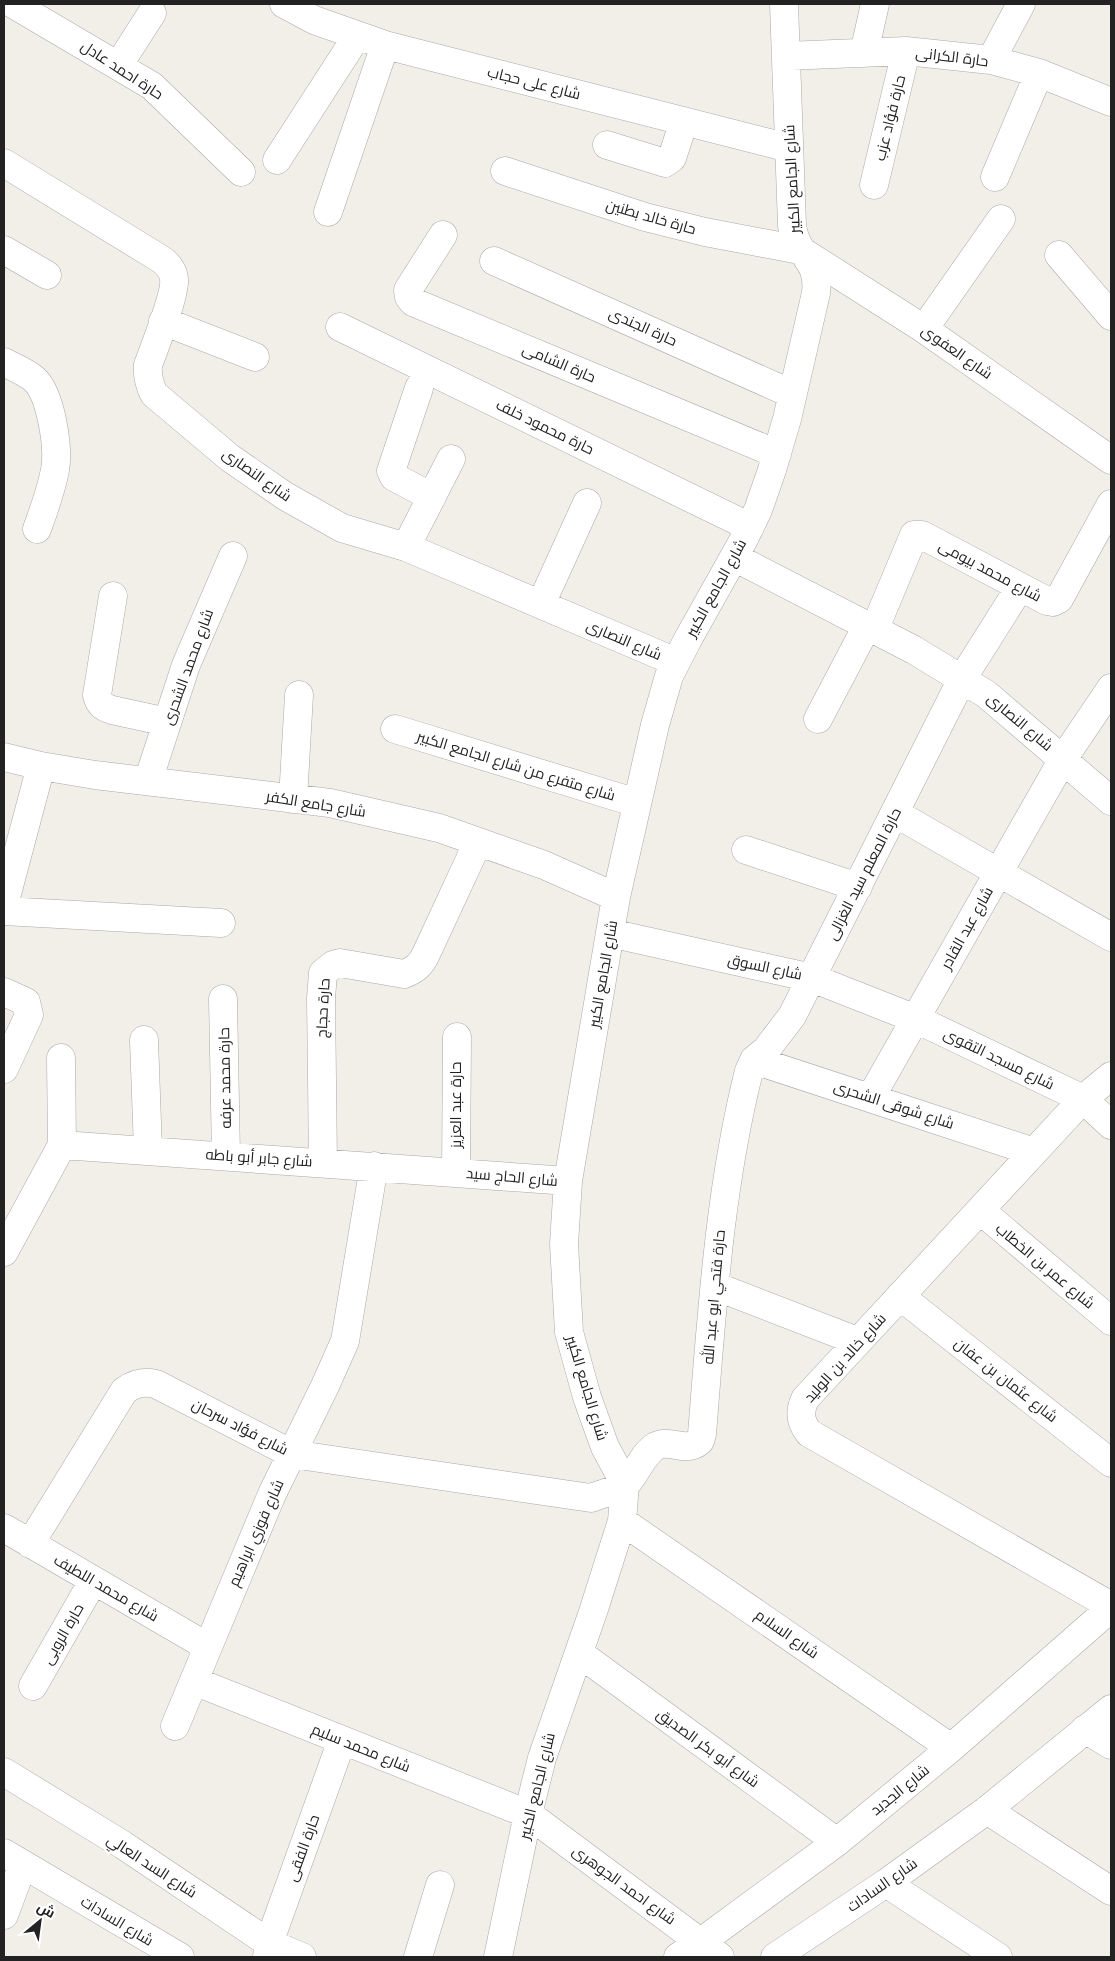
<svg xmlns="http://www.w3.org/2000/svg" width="1115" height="1961" viewBox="0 0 1115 1961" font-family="'Fira Sans',Cairo,sans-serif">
  <rect width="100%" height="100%" fill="#f2efe9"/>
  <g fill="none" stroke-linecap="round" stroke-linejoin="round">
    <g stroke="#a9a9a9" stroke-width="29">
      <path id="street" d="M 13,4 L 152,86 L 241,172
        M 284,4 L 314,20 L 385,45 L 789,148
        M 864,53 L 875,4
        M 786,56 L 906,51 L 991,60 L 1039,73 L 1111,102
        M 991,60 L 1021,4
        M 118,66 L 152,13
        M 607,145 L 665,163 L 672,158 L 684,121
        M 277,160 L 357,36
        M 4,163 L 159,258 C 167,263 173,269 174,279 C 176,293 154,349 148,365 C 147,376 149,384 154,394 L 230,458 L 285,496 L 342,528 L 406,547 L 676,662
        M 505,171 L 645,217 L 705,232 L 800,250 L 924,329 L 1111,460
        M 995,177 L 1039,73
        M 874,185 L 906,51
        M 328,212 L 385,45
        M 443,235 L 408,290 L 409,297 L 413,302 L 777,454
        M 4,250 L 47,275
        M 1059,255 L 1111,316
        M 494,261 L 792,394
        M 163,321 L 255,357
        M 340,327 L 750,527
        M 924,329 L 1001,219
        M 4,362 C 13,367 26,372 34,379 C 51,394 59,448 55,470 C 51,491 44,510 37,529
        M 419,388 L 391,471 L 394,477 L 432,497
        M 406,547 L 451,459
        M 734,557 L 914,650 L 986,694 L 1111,801
        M 113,596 L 97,695 C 99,704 103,707 112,710 L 167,722
        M 541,604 L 587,503
        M 875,628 L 914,535 L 922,535 L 1047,601 L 1053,602 L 1059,599 L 1111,504
        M 818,719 L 868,624
        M 395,729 L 637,803
        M 4,757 L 41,766 L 95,775 L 330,803 L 439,828 L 544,865 L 616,897
        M 148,781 L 186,665 L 233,556
        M 293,799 L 299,695
        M 895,813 L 1111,937
        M 746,850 L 858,887
        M 4,905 L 41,766
        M 4,911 L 221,923
        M 610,933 L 812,978 L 916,1019 L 1083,1099 L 1111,1125
        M 4,992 L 26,1002 L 29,1015 L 4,1069
        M 223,999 L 226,1156
        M 144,1040 L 148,1150
        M 754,1060 L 1034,1152
        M 1111,1076 L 1083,1099 L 805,1399 C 799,1412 800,1422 809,1433 L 1111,1606
        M 871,1097 L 1063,759 L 1111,688
        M 62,1145 L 568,1181
        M 323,1163 L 321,998 L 323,973 L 333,965 L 340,963 L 404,974 C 415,970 421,965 426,954 L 478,842
        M 456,1172 L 457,1037
        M 980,1210 L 1111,1321
        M 4,1252 L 62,1145 L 61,1058
        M 715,1286 L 857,1341
        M 900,1296 L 1111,1463
        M 622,1521 L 951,1748
        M 4,1528 L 208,1647
        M 30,1544 L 124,1391 C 135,1383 144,1381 156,1384 L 292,1454 L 591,1498 C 601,1494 619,1490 627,1483 C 637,1472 643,1454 656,1446 C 671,1438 685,1454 700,1441 L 702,1434 C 712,1312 719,1190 749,1071 L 754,1060 L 766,1050 L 792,1016 L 962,679 L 1020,587
        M 579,1653 L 837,1842
        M 194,1681 L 528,1814 L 720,1957
        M 33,1686 L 93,1581
        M 175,1726 L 272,1494 L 325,1386 L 345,1341 L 374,1166
        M 1085,1729 L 1111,1745
        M 4,1772 L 123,1845 L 269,1943 L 302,1957
        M 987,1810 L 1111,1891
        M 4,1853 L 180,1957
        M 886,1883 L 998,1957
        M 4,1915 L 23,1864
        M 267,1957 L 269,1943 L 342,1740
        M 418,1957 L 440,1885
        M 498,1957 L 528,1814 L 542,1758 L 593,1612 L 622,1521 L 625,1484 L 605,1447 L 587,1397 L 569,1332 L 564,1244 L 568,1181 L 616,897 L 655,725 L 669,676 L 688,639 L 744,539 L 758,510 L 772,470 L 787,419 L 816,293 C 820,257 796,258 792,225 L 784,4
        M 678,1957 L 701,1942 L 837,1842 L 951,1748 L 1111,1608
        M 775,1957 L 886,1883 L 987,1810 L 1111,1709"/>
    </g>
    <use href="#street" stroke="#fff" stroke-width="28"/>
  </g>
  <g text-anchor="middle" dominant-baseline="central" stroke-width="4" stroke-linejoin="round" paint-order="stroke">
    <g font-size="15" fill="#222" stroke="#fff">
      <text transform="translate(952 57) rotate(7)">حارة الكرانى</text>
      <text transform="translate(122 70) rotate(33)">حارة احمد عادل</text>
      <text transform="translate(534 83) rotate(14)">شارع على حجاب</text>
      <text transform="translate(890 118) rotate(-76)">حارة فؤاد عزب</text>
      <text transform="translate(792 179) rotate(-93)">شارع الجامع الكبير</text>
      <text transform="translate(651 217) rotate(16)">حارة خالد بطنين</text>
      <text transform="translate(643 327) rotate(24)">حارة الجندى</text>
      <text transform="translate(957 352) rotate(35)">شارع العفوى</text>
      <text transform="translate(559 363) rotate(23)">حارة الشامى</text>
      <text transform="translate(545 427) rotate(26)">حارة محمود خلف</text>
      <text transform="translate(257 475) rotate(35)">شارع النصارى</text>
      <text transform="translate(990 571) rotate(28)">شارع محمد بيومى</text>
      <text transform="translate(716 588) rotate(-61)">شارع الجامع الكبير</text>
      <text transform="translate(624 640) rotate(23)">شارع النصارى</text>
      <text transform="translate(188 667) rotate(-70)">شارع محمد الشحرى</text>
      <text transform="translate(1020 722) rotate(40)">شارع النصارى</text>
      <text transform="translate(516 766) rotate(17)">شارع متفرع من شارع الجامع الكبير</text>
      <text transform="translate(316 804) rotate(9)">شارع جامع الكفر</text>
      <text transform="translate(864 874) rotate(-63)">حارة المعلم سيد الغزالى</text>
      <text transform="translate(967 928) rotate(-61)">شارع عبد القادر</text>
      <text transform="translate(765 967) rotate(12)">شارع السوق</text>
      <text transform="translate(603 974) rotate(-80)">شارع الجامع الكبير</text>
      <text transform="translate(323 1008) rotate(-87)">حارة حجاج</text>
      <text transform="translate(999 1059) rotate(26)">شارع مسجد التقوى</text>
      <text transform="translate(225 1078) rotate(-91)">حارة محمد عرفه</text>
      <text transform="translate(456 1105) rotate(-90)">حارة عبد العزيز</text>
      <text transform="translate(894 1105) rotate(18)">شارع شوقى الشحرى</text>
      <text transform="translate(259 1158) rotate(4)">شارع جابر أبو باطه</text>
      <text transform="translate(512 1177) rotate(5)">شارع الحاج سيد</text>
      <text transform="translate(1045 1266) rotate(40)">شارع عمر بن الخطاب</text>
      <text transform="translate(714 1297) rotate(-85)">حارة فتحي ابو عبد الله</text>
      <text transform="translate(845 1358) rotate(-48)">شارع خالد بن الوليد</text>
      <text transform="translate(1006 1380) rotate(38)">شارع عثمان بن عفان</text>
      <text transform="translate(587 1388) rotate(73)">شارع الجامع الكبير</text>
      <text transform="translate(240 1427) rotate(27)">شارع فؤاد سرحان</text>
      <text transform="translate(256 1533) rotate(-66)">شارع فوزي ابراهيم</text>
      <text transform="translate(106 1588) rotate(30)">شارع محمد اللطيف</text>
      <text transform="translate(63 1634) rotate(-60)">حارة الروبى</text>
      <text transform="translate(787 1634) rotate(35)">شارع السلام</text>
      <text transform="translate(361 1748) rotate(22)">شارع محمد سليم</text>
      <text transform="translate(708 1748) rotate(36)">شارع أبو بكر الصديق</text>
      <text transform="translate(537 1786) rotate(-76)">شارع الجامع الكبير</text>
      <text transform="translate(900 1790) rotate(-39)">شارع الجديد</text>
      <text transform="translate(303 1848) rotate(-70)">حارة الفقى</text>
      <text transform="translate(152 1866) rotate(33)">شارع السد العالي</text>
      <text transform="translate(624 1885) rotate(36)">شارع احمد الجوهرى</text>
      <text transform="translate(882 1885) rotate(-35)">شارع السادات</text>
      <text transform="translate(117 1921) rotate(31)">شارع السادات</text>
    </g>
  </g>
  <rect width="1115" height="1961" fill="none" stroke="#222222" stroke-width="10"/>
  <g transform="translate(40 1921) rotate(29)" stroke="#ffffff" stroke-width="4" paint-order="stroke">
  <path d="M0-4L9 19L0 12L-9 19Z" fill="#222222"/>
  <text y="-8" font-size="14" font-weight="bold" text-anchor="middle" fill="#222222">ش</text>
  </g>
</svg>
